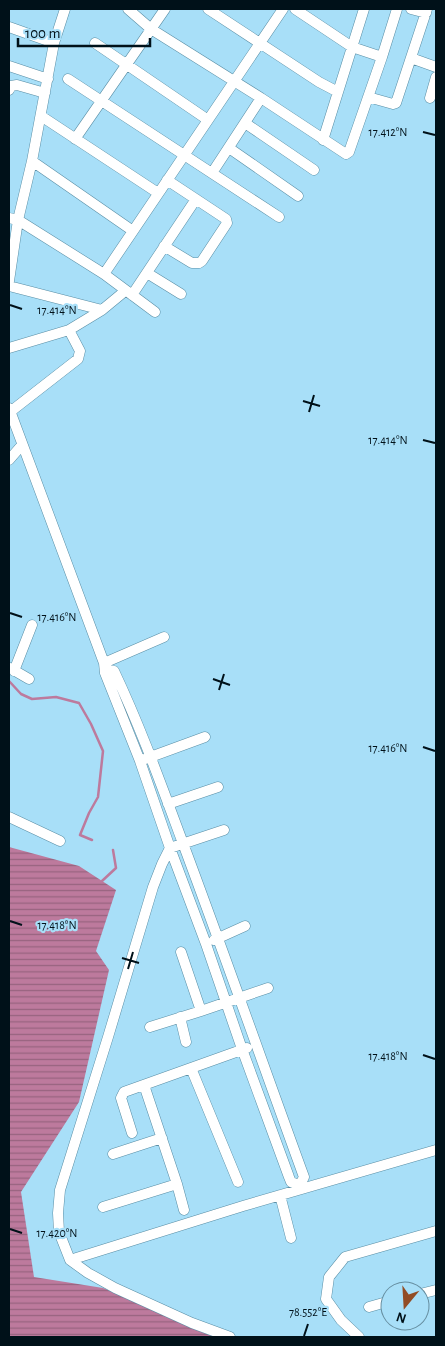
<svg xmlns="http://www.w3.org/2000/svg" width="445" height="1346" viewBox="0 0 445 1346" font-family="'Alegreya Sans',sans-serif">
  <defs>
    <pattern id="water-rules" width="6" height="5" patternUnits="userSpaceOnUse" patternTransform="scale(1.25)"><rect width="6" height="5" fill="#bd7a9d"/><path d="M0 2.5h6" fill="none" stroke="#97637f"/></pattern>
  </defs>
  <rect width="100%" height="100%" fill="#a8dff8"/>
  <path fill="url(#water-rules)" d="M 9,847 L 79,866 L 116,890 L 96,951 L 109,970 L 79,1102 L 21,1192 L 34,1277 L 103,1288 L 215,1334 L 221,1337 L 9,1337 Z"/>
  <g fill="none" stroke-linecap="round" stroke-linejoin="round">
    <path stroke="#bd7a9d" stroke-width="2.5" d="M 9,681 L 21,694 L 32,699 L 56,697 L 79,703 L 91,724 L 103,751 L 98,797 L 89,813 L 80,835 L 92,840
      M 102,881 L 116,868 L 113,850"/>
    <g stroke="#598ea5" stroke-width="11">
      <path id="minor" d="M 128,9 L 151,29 L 261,98 L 346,154 L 349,152 L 382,57 L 397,9
        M 208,9 L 319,82 L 338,92
        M 295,9 L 352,47 L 382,57
        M 411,9 L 426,13
        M 9,27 L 54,43
        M 95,43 L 208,120
        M 411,58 L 436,67
        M 9,66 L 48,79
        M 68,79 L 279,217
        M 9,90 L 11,86 L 17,85 L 45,93
        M 368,97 L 393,104 L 396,103 L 427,9
        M 430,98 L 436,77
        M 41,116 L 158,193
        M 245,123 L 314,170
        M 75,139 L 165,9
        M 323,140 L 364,9
        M 229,148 L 298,196
        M 32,161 L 133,231
        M 212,173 L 261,98
        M 9,218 L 18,220 L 104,274 L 155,312
        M 164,246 L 192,263 L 199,263 L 202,261 L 227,223 L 226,219 L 167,180
        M 147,273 L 181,294
        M 104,274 L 283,9
        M 9,281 L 18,220 L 32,161 L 54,43 L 65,9
        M 9,286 L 102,310
        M 132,295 L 196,199
        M 9,348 L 69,330 L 102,310 L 125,291
        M 9,408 L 104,663 L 105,673 L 140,761 L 170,848 L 206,944 L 242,1049 L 289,1177 L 291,1182 L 296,1184 L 301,1183 L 304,1177 C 264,1067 225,956 184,846 C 162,787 141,728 114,671 L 105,669
        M 10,412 L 78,359 L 80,351 L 69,330
        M 9,460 L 22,445
        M 104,663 L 164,637
        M 10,668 L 29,679
        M 14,671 L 32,625
        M 145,759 L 205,737
        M 168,804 L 218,787
        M 9,817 L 60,841
        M 224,830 L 170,848 L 162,864 L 153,887 L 108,1037 L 60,1190 L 58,1213 L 59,1232 L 70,1260 L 88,1273 L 115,1288 L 192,1323 L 230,1337
        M 214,940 L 245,926
        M 181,952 L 201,1011
        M 180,1017 L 186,1042
        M 150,1027 L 201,1011 L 268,988
        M 191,1068 L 238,1182
        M 132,1133 L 121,1098 L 124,1092 L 247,1048
        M 113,1154 L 162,1138
        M 177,1184 L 184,1210
        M 280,1195 L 291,1238
        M 103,1207 L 177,1184 L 144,1085
        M 70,1260 L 243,1206 L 436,1150
        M 420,1294 L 436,1290
        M 369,1307 L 390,1301
        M 359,1337 L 341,1320 L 326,1299 L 329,1277 L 345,1257 L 436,1231"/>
    </g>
    <use href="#minor" stroke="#fff" stroke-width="10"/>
  </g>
  <path fill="none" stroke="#001119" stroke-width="2" d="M 423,132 L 435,135M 10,305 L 22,309M 303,401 L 320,406M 309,412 L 314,395M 423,440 L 435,443M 10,613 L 22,617M 213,679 L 230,685M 219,690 L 224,674M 423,747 L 435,751M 10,921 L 22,925M 122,958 L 139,963M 128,969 L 133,952M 423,1055 L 435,1059M 10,1229 L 22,1233M 304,1336 L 308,1324"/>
  <g font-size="12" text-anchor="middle" fill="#001119" stroke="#a8dff8" stroke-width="4.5" stroke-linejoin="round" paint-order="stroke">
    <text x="388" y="136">17.412°N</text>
    <text x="57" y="314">17.414°N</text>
    <text x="388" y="444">17.414°N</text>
    <text x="57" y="621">17.416°N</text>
    <text x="388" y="752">17.416°N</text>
    <text x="57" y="929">17.418°N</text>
    <text x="388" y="1060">17.418°N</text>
    <text x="57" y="1237">17.420°N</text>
    <text x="308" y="1316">78.552°E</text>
  </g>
  <rect width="445" height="1346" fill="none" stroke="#001119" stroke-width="20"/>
  <g transform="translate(405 1306) rotate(198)"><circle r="24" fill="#a8dff8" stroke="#658d9f"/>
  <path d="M0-4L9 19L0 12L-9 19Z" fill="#924c25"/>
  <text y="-8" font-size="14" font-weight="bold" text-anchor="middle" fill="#001119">N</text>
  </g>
  <path d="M18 38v8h132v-8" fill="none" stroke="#001119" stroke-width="2.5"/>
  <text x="25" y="38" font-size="15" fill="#001119" stroke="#a8dff8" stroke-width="4" paint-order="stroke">100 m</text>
</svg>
